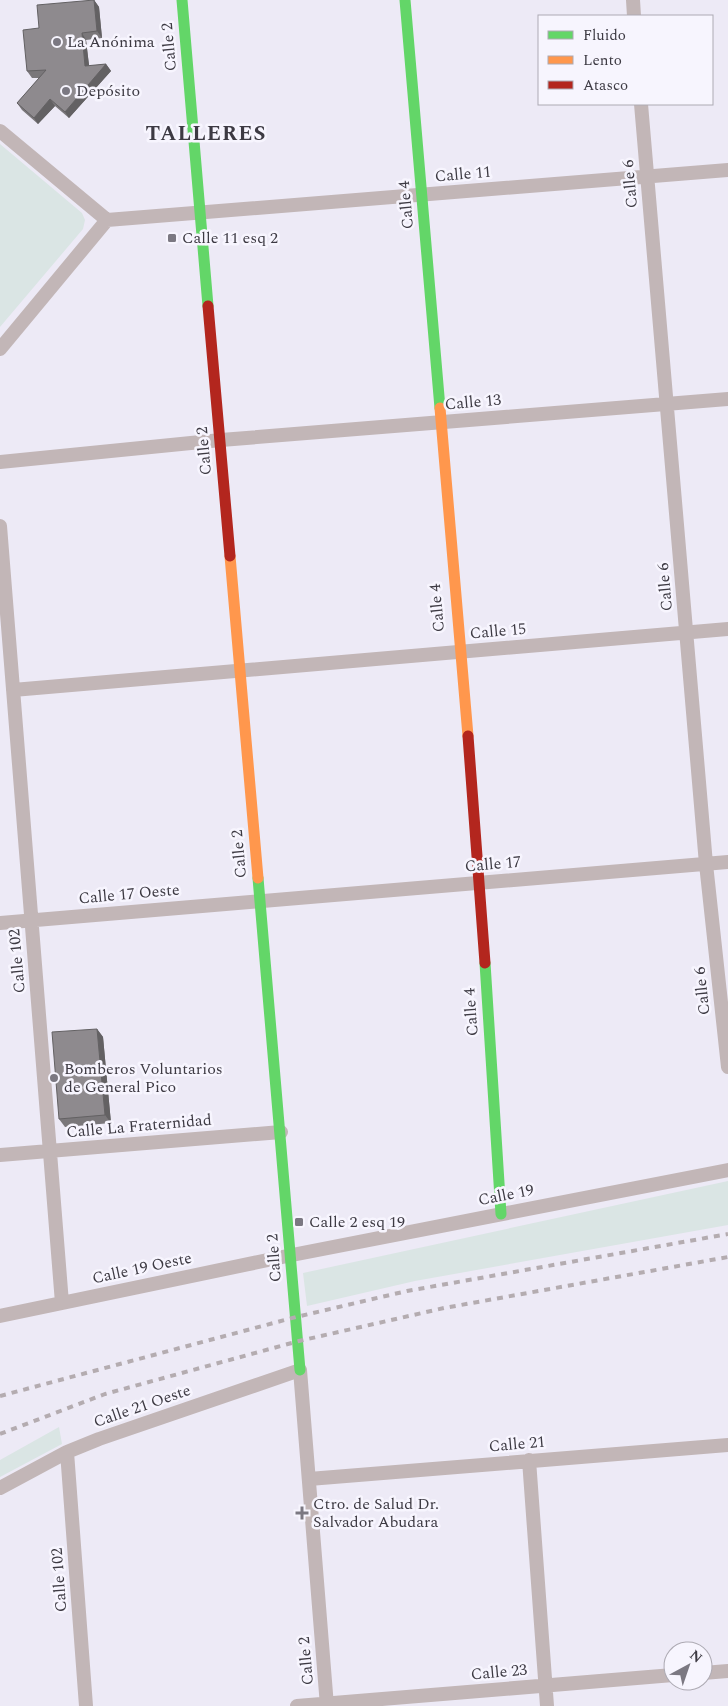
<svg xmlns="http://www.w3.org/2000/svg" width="728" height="1706" viewBox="0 0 728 1706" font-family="Spectral,serif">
  <rect width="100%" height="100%" fill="#edeaf6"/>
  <path fill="#dae5e4" d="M 0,144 L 82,213 L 85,220 L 83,229 L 0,327 Z
    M 728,1181 L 728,1225 L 415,1281 L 307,1306 L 303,1273 Z
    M 59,1427 L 62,1444 L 0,1477 L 0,1460 Z"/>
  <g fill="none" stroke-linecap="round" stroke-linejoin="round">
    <path stroke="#c2b6b7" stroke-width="14" d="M 633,0 L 634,16
      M 641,104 L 706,864 L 728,1067
      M 0,131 L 107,220 L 728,170
      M 0,349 L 107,220
      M 0,462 L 221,440 L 728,399
      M 0,526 L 62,1303
      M 13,690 L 728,629
      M 0,923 L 728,862
      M 0,1155 L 281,1132
      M 0,1316 L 292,1255 L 728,1170
      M 67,1452 L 86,1706
      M 529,1460 L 547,1706
      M 309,1479 L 728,1445
      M 0,1488 L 67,1452 L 99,1439 L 300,1370 L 327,1706
      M 703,1673 L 728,1671
      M 297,1706 L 673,1675"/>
    <path stroke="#63d668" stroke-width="11" d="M 182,0 L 208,306
      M 405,0 L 440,408
      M 258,878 L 300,1370
      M 485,963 L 501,1214"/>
    <path stroke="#ff974d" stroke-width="11" d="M 440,408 L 468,736
      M 230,556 L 258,878"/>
    <path stroke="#b3261e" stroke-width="11" d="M 208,306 L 230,556
      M 468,736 L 485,963"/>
    <path stroke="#b4acb0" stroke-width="4" stroke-dasharray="6 6" stroke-linecap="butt" d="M 0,1396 L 296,1317 L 407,1291 L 728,1234
      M 0,1434 L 105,1394 L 299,1341 L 444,1308 L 728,1257"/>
  </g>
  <path fill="#7a777a" d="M 94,0 L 99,7 L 102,38 L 86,40 L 89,66 L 106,64 L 111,71 L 69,118 L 55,106 L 38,124 L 22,110 L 17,103 L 39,78 L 32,78 L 27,71 L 39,28 Z
    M 97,1029 L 103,1037 L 111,1123 L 65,1127 L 59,1119 Z"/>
  <path fill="#636163" d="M 94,0 L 99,7 L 102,38 L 97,31 Z
    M 82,33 L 86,40 L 90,73 L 85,66 Z
    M 106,64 L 111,71 L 69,118 L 65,112 Z
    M 50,99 L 55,106 L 38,124 L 34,118 Z
    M 97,1029 L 103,1037 L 111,1123 L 105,1115 Z"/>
  <path fill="#8e8a8e" stroke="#636163" d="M 94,0 L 97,31 L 82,33 L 85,66 L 106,64 L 65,112 L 50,99 L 34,118 L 17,103 L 46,70 L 27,71 L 23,30 L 39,28 L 37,5 Z
    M 97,1029 L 105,1115 L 59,1119 L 52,1032 Z"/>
  <g fill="#7b7882" stroke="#f7f5fe" stroke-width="2">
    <circle cx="57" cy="42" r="5"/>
    <circle cx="66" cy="91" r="5"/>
    <rect x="167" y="233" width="10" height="10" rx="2.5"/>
    <circle cx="54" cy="1078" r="5"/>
    <rect x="294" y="1217" width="10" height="10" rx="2.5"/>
    <path d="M299.5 1505.5h5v5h5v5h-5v5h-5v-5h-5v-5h5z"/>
  </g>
  <g text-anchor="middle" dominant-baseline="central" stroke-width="5" stroke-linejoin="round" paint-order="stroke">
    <g font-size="16" fill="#3d3a43" stroke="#f7f5fe" text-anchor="start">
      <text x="67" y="42">La Anónima</text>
      <text x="76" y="91">Depósito</text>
      <text x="182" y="238">Calle 11 esq 2</text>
      <text x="64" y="1069">Bomberos Voluntarios<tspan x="64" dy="18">de General Pico</tspan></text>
      <text x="309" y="1222">Calle 2 esq 19</text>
      <text x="313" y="1504">Ctro. de Salud Dr.<tspan x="313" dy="18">Salvador Abudara</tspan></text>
    </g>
    <g font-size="16" fill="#3d3a43" stroke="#f7f5fe">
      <text transform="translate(169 47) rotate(-95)">Calle 2</text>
      <text transform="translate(463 174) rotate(-5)">Calle 11</text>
      <text transform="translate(630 184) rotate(-95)">Calle 6</text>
      <text transform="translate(406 205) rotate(-95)">Calle 4</text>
      <text transform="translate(473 402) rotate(-5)">Calle 13</text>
      <text transform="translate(204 451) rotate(-95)">Calle 2</text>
      <text transform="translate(665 587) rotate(-95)">Calle 6</text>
      <text transform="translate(437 608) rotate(-95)">Calle 4</text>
      <text transform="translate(498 631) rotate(-5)">Calle 15</text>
      <text transform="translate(239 854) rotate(-95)">Calle 2</text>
      <text transform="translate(493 864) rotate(-5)">Calle 17</text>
      <text transform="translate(129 894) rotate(-5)">Calle 17 Oeste</text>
      <text transform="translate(17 961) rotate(-95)">Calle 102</text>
      <text transform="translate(702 991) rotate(-96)">Calle 6</text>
      <text transform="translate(471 1012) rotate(-94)">Calle 4</text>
      <text transform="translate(139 1126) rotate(-5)">Calle La Fraternidad</text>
      <text transform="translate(506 1195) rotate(-11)">Calle 19</text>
      <text transform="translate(274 1258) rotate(-94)">Calle 2</text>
      <text transform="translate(142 1268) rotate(-12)">Calle 19 Oeste</text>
      <text transform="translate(142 1406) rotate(-19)">Calle 21 Oeste</text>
      <text transform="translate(517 1444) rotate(-5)">Calle 21</text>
      <text transform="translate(59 1580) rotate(-94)">Calle 102</text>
      <text transform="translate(306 1661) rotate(-95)">Calle 2</text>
      <text transform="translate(499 1672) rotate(-5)">Calle 23</text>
    </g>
    <g font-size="21" font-weight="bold" letter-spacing="1" fill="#3d3a43" stroke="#f7f5fe">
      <text x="206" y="134">TALLERES</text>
    </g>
  </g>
  <rect x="538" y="15" width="175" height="90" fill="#f7f5fe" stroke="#adaab3"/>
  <rect x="548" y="31" width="25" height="8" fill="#63d668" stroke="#adaab3"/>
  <text x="583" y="40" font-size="15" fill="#3d3a43">Fluido</text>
  <rect x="548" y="56" width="25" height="8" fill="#ff974d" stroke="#adaab3"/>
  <text x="583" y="65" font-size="15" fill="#3d3a43">Lento</text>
  <rect x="548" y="81" width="25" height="8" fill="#b3261e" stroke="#adaab3"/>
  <text x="583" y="90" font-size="15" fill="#3d3a43">Atasco</text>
  <g transform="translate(688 1666) rotate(40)"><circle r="24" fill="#f7f5fe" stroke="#adaab3"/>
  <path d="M0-4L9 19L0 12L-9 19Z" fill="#7b7882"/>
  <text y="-8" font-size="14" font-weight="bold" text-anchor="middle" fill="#3d3a43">N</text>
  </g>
</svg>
